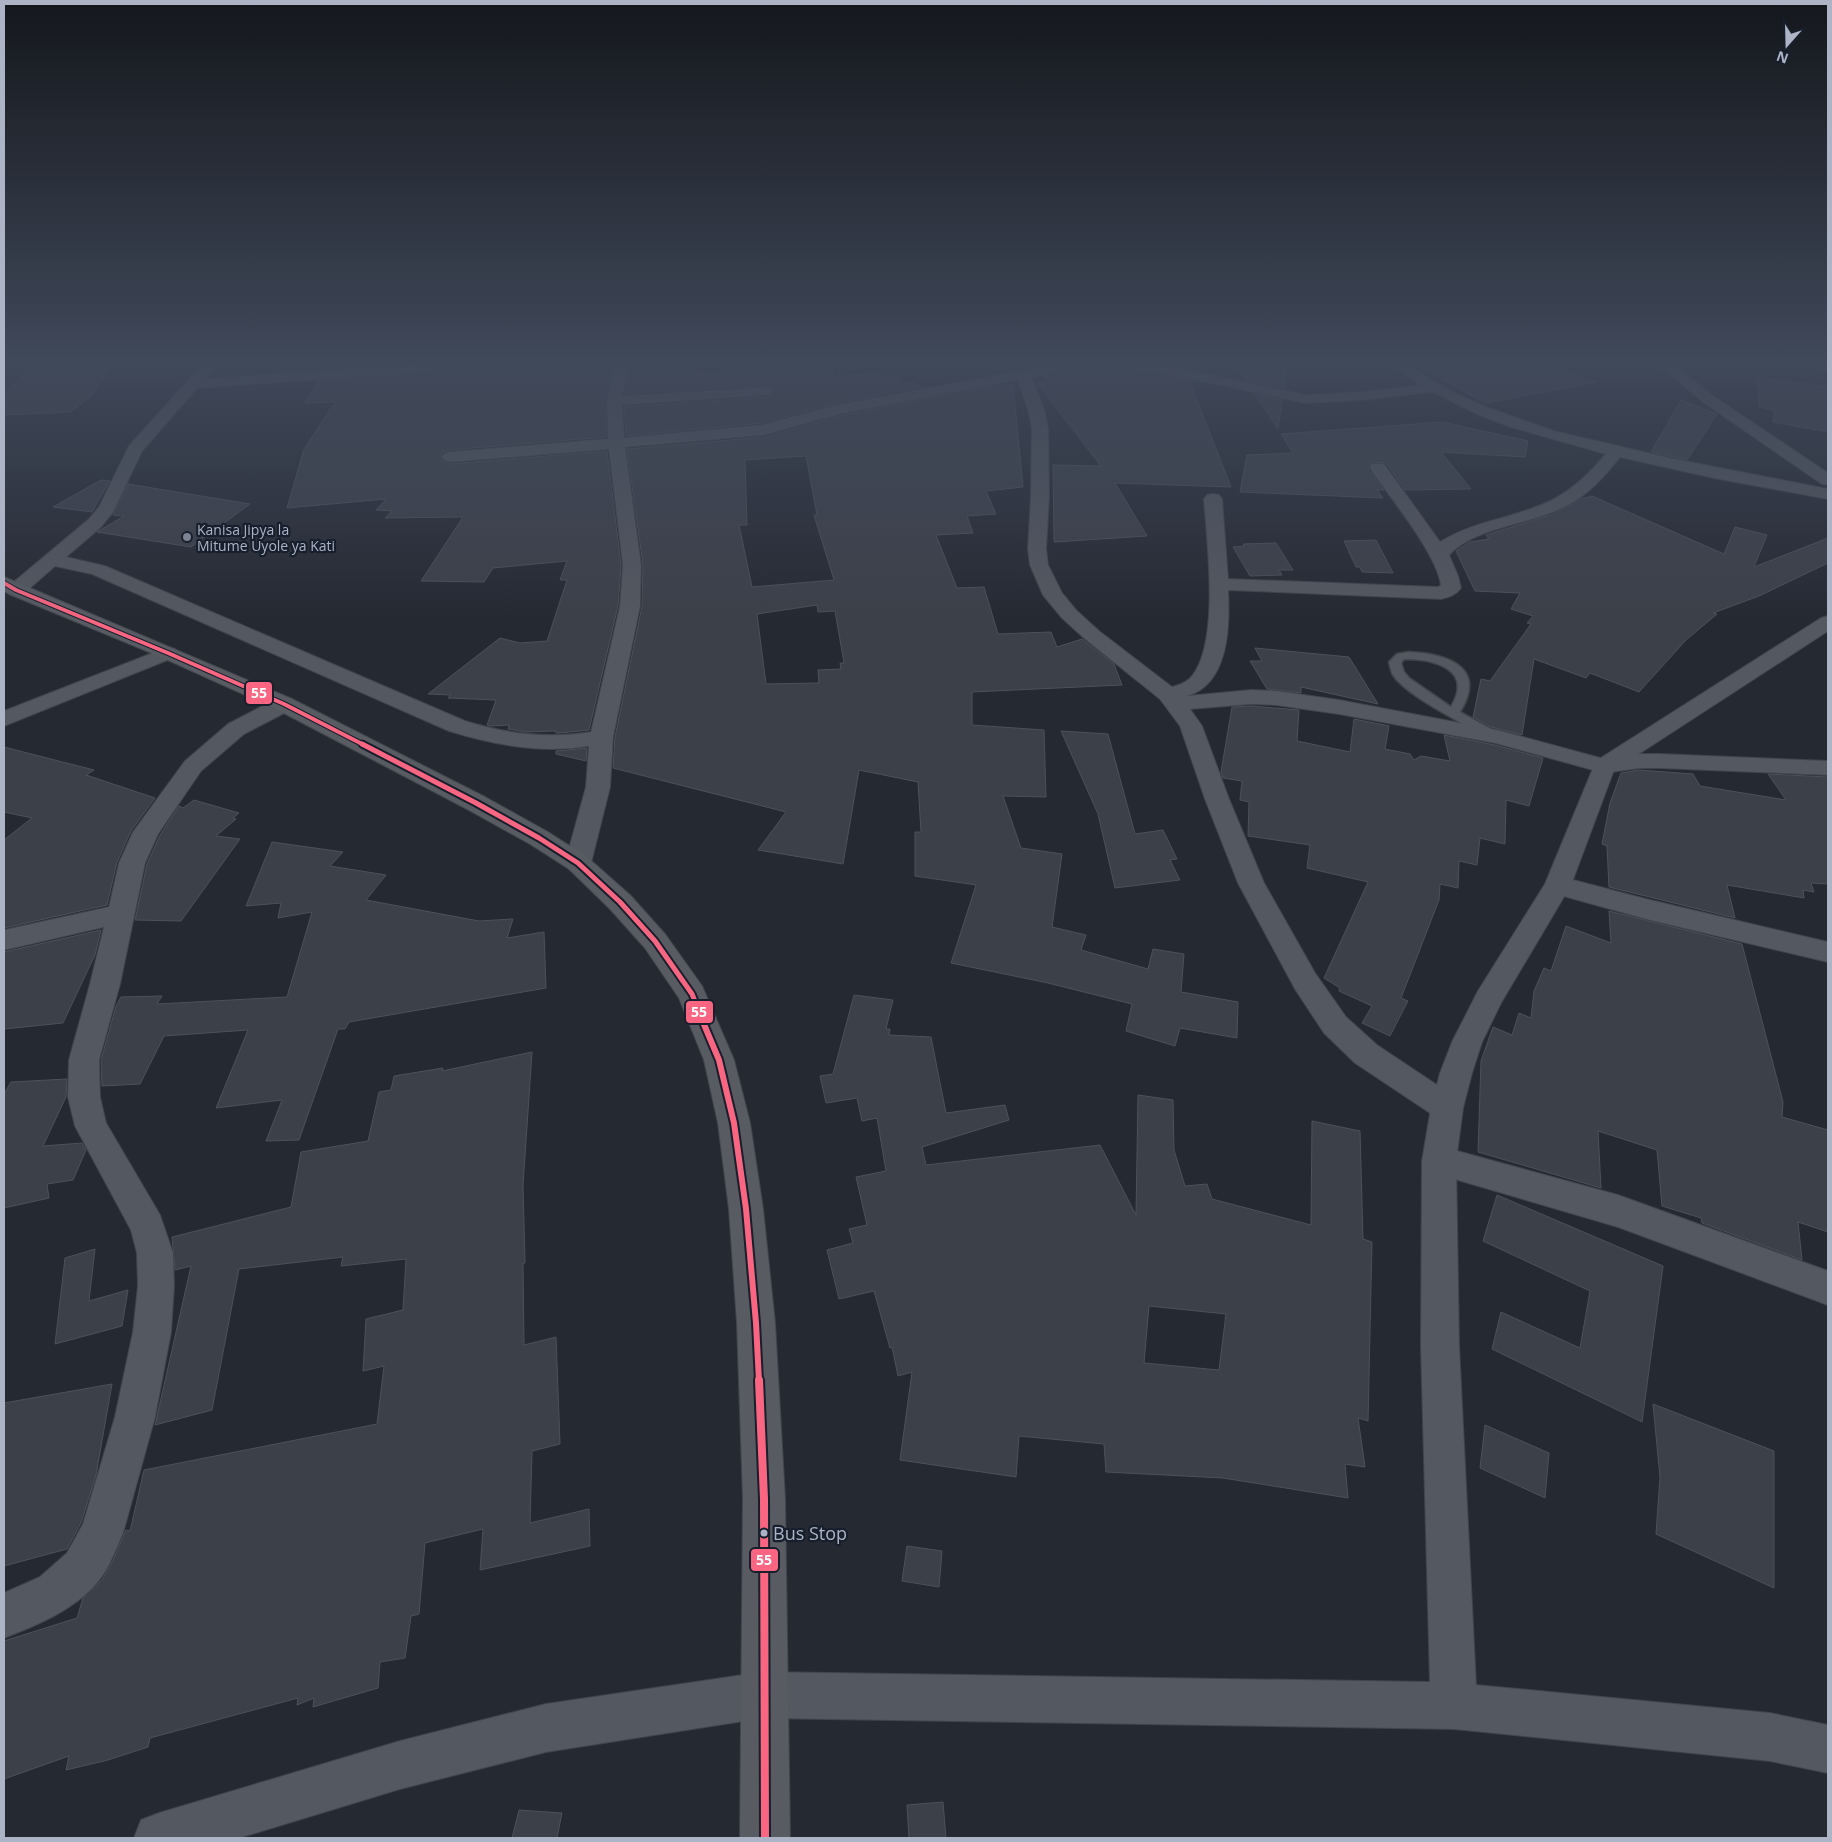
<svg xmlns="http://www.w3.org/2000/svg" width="1832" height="1842" viewBox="0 0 1832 1842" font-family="'Open Sans',sans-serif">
  <rect width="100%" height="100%" fill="#252932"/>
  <path fill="#3c4049" stroke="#4c515a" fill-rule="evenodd" d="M 35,363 L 68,363 L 66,365 L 115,363 L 89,398 L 70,412 L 4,415 L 4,394 Z
    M 331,363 L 406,363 L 327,368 Z
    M 438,363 L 536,363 L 551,364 L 550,367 L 613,365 L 605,401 L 606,437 L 450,450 L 443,452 L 440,456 L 442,461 L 450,464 L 607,451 L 621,565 L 618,606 L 589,730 L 559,733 L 556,733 L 555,731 L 526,732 L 508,729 L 509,725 L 490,726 L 487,725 L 496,700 L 448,698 L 451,695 L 428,694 L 500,638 L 520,643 L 547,641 L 567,580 L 560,580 L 567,561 L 493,568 L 484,582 L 421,581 L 463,517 L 385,518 L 392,511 L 376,510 L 386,499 L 287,508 L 304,449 L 335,402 L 305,403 L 319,381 L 432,373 L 441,367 Z
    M 723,363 L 832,363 L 833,377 L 879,372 L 882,377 L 897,375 L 902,384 L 915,382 L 921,387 L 837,403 L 762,423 L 626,436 L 624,407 L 767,397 L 772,396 L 776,392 L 774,387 L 767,385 L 624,394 L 631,364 L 650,365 L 649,368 L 725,374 Z
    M 1235,363 L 1287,363 L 1284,388 L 1246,381 Z
    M 1410,363 L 1543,363 L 1597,382 L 1486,403 Z
    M 1068,370 L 1124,371 L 1163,375 L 1189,380 L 1231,487 L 1115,483 L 1147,536 L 1054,542 L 1053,465 L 1101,466 L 1037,383 L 1052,382 L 1044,377 Z
    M 1757,377 L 1828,387 L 1828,432 L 1773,422 L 1774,410 L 1759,407 Z
    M 1013,385 L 1023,487 L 986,491 L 996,514 L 967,516 L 973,533 L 936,535 L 957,588 L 984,587 L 998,634 L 1051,632 L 1057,647 L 1082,639 L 1114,664 L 1122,685 L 972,692 L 972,725 L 1044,730 L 1046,797 L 1003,796 L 1021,848 L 1062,854 L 1052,927 L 1086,935 L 1081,950 L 1148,969 L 1153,949 L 1184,954 L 1181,992 L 1238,1002 L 1237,1038 L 1180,1028 L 1175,1046 L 1126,1031 L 1132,1004 L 1048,983 L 951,963 L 976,885 L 915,876 L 915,832 L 921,832 L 918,782 L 859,770 L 843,864 L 758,850 L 786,812 L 613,768 L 615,737 L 642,606 L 643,565 L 627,449 L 764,437 L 839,416 L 995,386 ZM 806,456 L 817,515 L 814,515 L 834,580 L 752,587 L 739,525 L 747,525 L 745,460 ZM 817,605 L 818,612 L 835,611 L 844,663 L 840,663 L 841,669 L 818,670 L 819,683 L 766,684 L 757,614 Z
    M 1255,394 L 1282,400 L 1278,429 Z
    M 1681,400 L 1717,414 L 1687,460 L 1651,452 Z
    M 1442,422 L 1528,441 L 1525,457 L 1441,452 L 1471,489 L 1405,490 L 1386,463 L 1372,462 L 1368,469 L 1384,490 L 1377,490 L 1383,498 L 1240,492 L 1247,455 L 1293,453 L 1281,434 Z
    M 101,480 L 110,481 L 92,512 L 53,507 Z
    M 128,484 L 250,504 L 191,547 L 97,532 L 124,516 L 113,515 Z
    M 1592,496 L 1724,554 L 1735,527 L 1767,535 L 1754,567 L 1828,538 L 1828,563 L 1759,596 L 1713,613 L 1717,614 L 1686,640 L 1639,692 L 1590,673 L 1586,678 L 1534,659 L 1522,735 L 1491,727 L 1473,717 L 1481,679 L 1490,681 L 1531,624 L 1527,623 L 1533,616 L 1511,609 L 1520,593 L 1475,591 L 1456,551 L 1470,542 L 1489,539 L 1486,535 L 1553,514 L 1581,499 Z
    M 1376,540 L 1393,573 L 1362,572 L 1360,567 L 1356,567 L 1344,541 Z
    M 1276,543 L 1293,570 L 1279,570 L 1282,575 L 1250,576 L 1233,547 L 1245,546 L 1243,544 Z
    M 1255,648 L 1349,657 L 1378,704 L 1301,687 L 1301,693 L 1267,689 L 1250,661 L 1262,661 Z
    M 1251,706 L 1299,710 L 1297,741 L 1350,752 L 1354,719 L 1389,726 L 1385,749 L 1410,754 L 1414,760 L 1421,756 L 1450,761 L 1444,735 L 1495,745 L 1543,758 L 1529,806 L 1506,800 L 1505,844 L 1480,838 L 1477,865 L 1459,861 L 1458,888 L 1440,884 L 1439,900 L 1401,998 L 1408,1001 L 1390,1036 L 1362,1023 L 1372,1006 L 1339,991 L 1340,988 L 1324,978 L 1368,882 L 1307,868 L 1310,845 L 1248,836 L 1249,802 L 1240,800 L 1242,781 L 1223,778 L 1221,772 L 1232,707 Z
    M 1061,731 L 1108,734 L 1135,834 L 1163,830 L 1177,859 L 1170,860 L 1180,880 L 1115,888 L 1098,814 Z
    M 4,747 L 94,770 L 86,775 L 155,798 L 131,831 L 117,862 L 107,905 L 4,928 L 4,840 L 32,818 L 4,812 Z
    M 587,748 L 586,761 L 556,754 L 556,751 Z
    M 1639,770 L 1693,774 L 1700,786 L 1786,800 L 1768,774 L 1828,777 L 1828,884 L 1811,883 L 1814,892 L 1803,890 L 1804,898 L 1727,885 L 1735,918 L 1609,887 L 1607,846 L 1602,844 L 1610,803 L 1621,773 Z
    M 194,800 L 239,813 L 233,818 L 236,819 L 216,836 L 240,839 L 181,921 L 135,920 L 147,864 L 160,835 L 179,806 L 183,808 Z
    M 272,842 L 343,852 L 330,866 L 386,875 L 366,900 L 479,921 L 513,919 L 507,938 L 544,932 L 546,988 L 349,1022 L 345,1029 L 338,1029 L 299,1140 L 266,1141 L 282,1100 L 216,1108 L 248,1030 L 164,1036 L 140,1084 L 102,1086 L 101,1060 L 116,1006 L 121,997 L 162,996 L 157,1004 L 287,997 L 312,912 L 278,918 L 281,903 L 246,906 Z
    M 1609,911 L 1742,944 L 1783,1102 L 1782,1117 L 1828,1130 L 1828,1232 L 1798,1222 L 1802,1260 L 1702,1223 L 1701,1218 L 1662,1206 L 1657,1150 L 1598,1131 L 1601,1188 L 1478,1152 L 1481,1061 L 1493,1027 L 1512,1035 L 1519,1013 L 1531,1018 L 1534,991 L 1544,968 L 1551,971 L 1566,926 L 1611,943 Z
    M 101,930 L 95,955 L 63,1023 L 4,1029 L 4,952 Z
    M 854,995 L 893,1000 L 886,1029 L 890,1029 L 889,1035 L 931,1037 L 946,1113 L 1005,1105 L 1009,1120 L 922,1147 L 926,1165 L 1100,1145 L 1136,1215 L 1138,1095 L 1173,1100 L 1174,1150 L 1185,1186 L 1207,1184 L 1212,1199 L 1311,1225 L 1312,1121 L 1360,1131 L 1363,1239 L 1372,1242 L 1368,1421 L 1358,1418 L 1365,1467 L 1345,1464 L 1348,1498 L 1223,1478 L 1106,1472 L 1104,1444 L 1019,1436 L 1016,1477 L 900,1460 L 912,1372 L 898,1376 L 892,1347 L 890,1348 L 874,1291 L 839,1299 L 827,1250 L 853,1243 L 849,1229 L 867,1225 L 856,1177 L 886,1171 L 877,1118 L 862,1121 L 857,1098 L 826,1103 L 820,1076 L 833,1074 ZM 1149,1306 L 1226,1314 L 1219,1370 L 1144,1363 Z
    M 532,1052 L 523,1185 L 525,1263 L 523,1263 L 524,1345 L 556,1337 L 560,1444 L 532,1451 L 530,1523 L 589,1509 L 590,1546 L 480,1570 L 483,1529 L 425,1543 L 419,1614 L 411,1616 L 405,1658 L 380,1662 L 378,1688 L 313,1707 L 314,1698 L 297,1705 L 298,1698 L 150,1738 L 148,1747 L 108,1760 L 66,1770 L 69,1756 L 4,1779 L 4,1641 L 77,1618 L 83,1598 L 102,1580 L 113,1560 L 126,1530 L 130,1531 L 144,1470 L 377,1424 L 384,1366 L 363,1371 L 366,1319 L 403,1310 L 406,1259 L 341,1266 L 343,1257 L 239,1269 L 212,1410 L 155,1425 L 191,1266 L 175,1270 L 172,1237 L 291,1207 L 301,1152 L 368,1141 L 379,1092 L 391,1090 L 394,1076 L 443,1068 L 442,1071 Z
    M 67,1079 L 66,1097 L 43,1146 L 82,1143 L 86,1150 L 73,1180 L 47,1184 L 49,1198 L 4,1208 L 4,1094 L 11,1082 Z
    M 1497,1195 L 1663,1266 L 1642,1422 L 1492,1349 L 1501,1312 L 1580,1348 L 1590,1291 L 1483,1241 Z
    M 95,1249 L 89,1301 L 128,1290 L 122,1326 L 55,1344 L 65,1258 Z
    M 112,1384 L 96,1475 L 81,1523 L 67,1549 L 4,1566 L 4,1403 Z
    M 1653,1404 L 1774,1451 L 1774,1588 L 1656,1534 L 1660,1477 Z
    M 1485,1425 L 1549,1453 L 1545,1498 L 1480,1468 Z
    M 907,1546 L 942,1551 L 939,1587 L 902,1581 Z
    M 943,1802 L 946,1838 L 909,1838 L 907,1805 Z
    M 519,1810 L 562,1813 L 557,1838 L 512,1838 Z"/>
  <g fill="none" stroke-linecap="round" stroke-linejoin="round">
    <g stroke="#40444b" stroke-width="3">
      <path id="service" d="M 1409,652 C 1447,654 1488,667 1460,712 L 1500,734 L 1502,737 L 1500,740 L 1492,740 C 1469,726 1403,695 1392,673 C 1391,670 1390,666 1389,662 L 1397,654 ZM 1404,659 C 1434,659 1474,669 1451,707 L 1409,678 L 1404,672 L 1401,663 Z"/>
    </g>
    <g stroke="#40444b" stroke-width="2">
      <path id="minor" d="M 204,363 L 218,363 L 205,379 L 431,363 L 437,364 L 439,367 L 432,371 L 197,388 L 142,451 L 113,512 L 101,527 L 66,557 L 105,566 L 465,721 C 507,734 548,739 591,732 L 620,606 L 623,565 L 609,449 L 450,462 L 444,460 L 442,457 L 444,454 L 450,452 L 608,439 L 607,401 L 615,363 L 629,363 L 622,396 L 767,387 L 772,388 L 774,391 L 772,394 L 767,395 L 622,405 L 624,438 L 762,425 L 837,405 L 1042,367 L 1055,363 L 1144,363 L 1163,365 L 1306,395 L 1363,392 L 1420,385 L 1391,363 L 1407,363 L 1429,379 L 1458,395 L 1489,408 L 1554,431 L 1669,458 L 1828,489 L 1828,499 L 1714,478 L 1620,457 C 1605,476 1588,495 1566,506 C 1531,525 1476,526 1449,555 L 1458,576 L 1461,588 C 1456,595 1449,597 1441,599 L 1228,590 C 1230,626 1229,684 1187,696 L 1251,690 L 1276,691 L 1339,700 L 1497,730 L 1604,759 L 1640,754 L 1660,754 L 1828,761 L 1828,775 L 1660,768 L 1640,768 L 1604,773 L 1495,743 L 1339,714 L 1276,705 L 1251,704 L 1190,709 L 1202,726 L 1229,799 L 1264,883 L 1315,973 L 1346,1017 L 1377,1045 L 1458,1099 L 1463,1108 L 1458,1117 L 1447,1121 L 1436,1117 L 1355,1063 L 1324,1033 L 1295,989 L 1238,883 L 1205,799 L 1180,726 L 1160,699 L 1085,639 L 1062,618 L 1043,595 L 1030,565 L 1028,549 L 1031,496 L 1032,429 L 1028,409 L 1018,380 L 839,414 L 763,435 L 625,447 L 641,565 L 640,606 L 613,737 L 610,787 L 591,863 L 587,869 L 578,872 L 569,869 L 565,863 L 586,787 L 589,746 C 541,754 495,745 449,731 L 92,574 L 55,566 L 23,594 L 16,596 L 9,594 L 6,590 L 9,586 L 89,519 L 99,507 L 129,446 ZM 1068,368 L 1124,369 L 1163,373 L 1306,403 L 1363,400 L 1433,392 L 1479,415 L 1511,427 L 1606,454 C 1591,471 1575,488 1554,499 C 1518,518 1475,520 1440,542 L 1384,464 L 1372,464 L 1370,468 C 1390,498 1436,552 1441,585 L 1438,587 L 1228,579 L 1222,499 L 1219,495 L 1213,494 L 1207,495 L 1204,499 C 1207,542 1220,641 1192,676 C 1188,682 1179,685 1172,687 L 1099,631 L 1076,610 L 1062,593 L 1048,565 L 1046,549 L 1049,496 L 1048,429 L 1044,409 L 1032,378 Z
        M 1818,363 L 1828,363 L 1828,371 L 1823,370 Z
        M 168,647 L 175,649 L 178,653 L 175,657 L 4,726 L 4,711 Z
        M 284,697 L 292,699 L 295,704 L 292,709 L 244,734 L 201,771 L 158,834 L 145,863 L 120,984 L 99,1060 L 100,1097 L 106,1123 L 160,1215 L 173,1253 L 174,1286 L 171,1332 L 155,1417 L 123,1533 C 116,1549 108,1571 96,1584 C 72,1611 37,1625 4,1638 L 4,1593 L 40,1577 L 67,1553 L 83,1524 L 115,1417 L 133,1332 L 138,1286 L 137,1253 L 131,1230 L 75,1126 L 68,1097 L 69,1060 L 90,984 L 104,927 L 4,950 L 4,930 L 109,907 L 119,863 L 133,832 L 185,761 L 228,724 L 276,699 Z
        M 1558,876 L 1646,899 L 1828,942 L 1828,962 L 1646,919 L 1549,892 L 1545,885 L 1549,878 Z
        M 1439,1146 L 1618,1195 L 1828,1271 L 1828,1305 L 1618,1227 L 1427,1171 L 1422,1161 L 1427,1151 Z"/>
    </g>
    <g stroke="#40444b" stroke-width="2">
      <path id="tertiary" d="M 1657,363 L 1672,363 L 1713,396 L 1828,473 L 1828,485 L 1822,484 L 1703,402 Z
        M 1828,616 L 1828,631 L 1614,770 L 1571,885 L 1501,1003 L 1482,1042 L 1472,1073 L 1463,1108 L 1456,1161 L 1459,1346 L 1476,1685 L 1770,1713 L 1828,1725 L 1828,1773 L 1770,1761 L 1454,1729 L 763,1718 L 546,1752 L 400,1789 L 239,1838 L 134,1838 L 141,1820 L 159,1813 L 400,1741 L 546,1704 L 763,1672 L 1430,1682 L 1421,1346 L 1422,1161 L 1431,1108 L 1440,1073 L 1452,1042 L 1478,991 L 1545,884 L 1596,761 L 1821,618 Z"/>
    </g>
    <g stroke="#41454e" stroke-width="2">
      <path id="trunk" d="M 4,577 L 292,699 L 485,797 L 548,832 L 587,857 L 630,895 L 665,934 L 702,986 L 734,1060 L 750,1123 L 763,1209 L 775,1323 L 785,1499 L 790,1838 L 740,1838 L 743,1499 L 737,1323 L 729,1209 L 718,1123 L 704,1060 L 679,998 L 645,948 L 610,909 L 569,869 L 530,844 L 467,809 L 276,709 L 161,657 L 9,594 L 4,591 Z"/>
    </g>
    <use href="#service" fill="#545860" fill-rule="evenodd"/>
    <use href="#minor" fill="#545860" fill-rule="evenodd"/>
    <use href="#tertiary" fill="#545860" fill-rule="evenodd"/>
    <use href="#trunk" fill="#585b62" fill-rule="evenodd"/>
    <g stroke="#181f2c" stroke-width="6">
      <path id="bus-1-far3" d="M 4,583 L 16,590 L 168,653 L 284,704 L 364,745"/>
    </g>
    <g stroke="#181f2c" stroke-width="9">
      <path id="bus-1-far2" d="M 362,744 L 476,803 L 539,838 L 578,863 L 620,902 L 655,941 L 692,994 L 704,1023"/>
    </g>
    <g stroke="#181f2c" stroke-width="10">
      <path id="bus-1-far1" d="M 703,1022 L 719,1060 L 734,1123 L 746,1209 L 756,1323 L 759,1381"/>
    </g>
    <g stroke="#181f2c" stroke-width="12">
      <path id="bus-1" d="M 759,1380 L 764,1499 L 765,1838"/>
    </g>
    <use href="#bus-1-far3" stroke="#fa6682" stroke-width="4"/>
    <use href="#bus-1-far2" stroke="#fa6682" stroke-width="5"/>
    <use href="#bus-1-far1" stroke="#fa6682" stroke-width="6"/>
    <use href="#bus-1" stroke="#fa6682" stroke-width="8"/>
  </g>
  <linearGradient id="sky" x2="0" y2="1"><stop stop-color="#14171c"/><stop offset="0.58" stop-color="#40495a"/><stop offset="1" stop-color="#40495a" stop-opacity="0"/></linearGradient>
  <rect width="1832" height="621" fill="url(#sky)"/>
  <circle fill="#7d8392" stroke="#181f2c" stroke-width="2" cx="187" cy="537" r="5"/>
  <circle fill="#acb4c5" stroke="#181f2c" stroke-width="2" cx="764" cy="1533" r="4.5"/>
  <g text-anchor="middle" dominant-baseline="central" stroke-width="4.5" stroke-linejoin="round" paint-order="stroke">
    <g font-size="14" fill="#acb4c5" stroke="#181f2c" text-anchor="start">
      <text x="197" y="529">Kanisa Jipya la<tspan x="197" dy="16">Mitume Uyole ya Kati</tspan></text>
    </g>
    <g font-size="18" fill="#acb4c5" stroke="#181f2c" text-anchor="start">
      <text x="773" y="1533">Bus Stop</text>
    </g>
  </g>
  <g stroke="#181f2c" stroke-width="2">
    <rect x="245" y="681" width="28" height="24" rx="5" fill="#fa6682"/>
    <rect x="685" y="1000" width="29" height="24" rx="5" fill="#fa6682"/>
    <rect x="750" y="1548" width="29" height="24" rx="5" fill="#fa6682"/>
  </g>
  <g font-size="14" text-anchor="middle" font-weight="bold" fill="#fff">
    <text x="259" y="698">55</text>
    <text x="699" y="1017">55</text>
    <text x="764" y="1565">55</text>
  </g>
  <rect width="1832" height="1842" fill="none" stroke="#acb4c5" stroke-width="10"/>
  <g transform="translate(1787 45) rotate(200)" stroke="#181f2c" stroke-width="4" paint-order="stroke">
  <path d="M0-4L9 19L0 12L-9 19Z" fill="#acb4c5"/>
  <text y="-8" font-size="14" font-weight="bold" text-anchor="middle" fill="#acb4c5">N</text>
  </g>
</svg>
